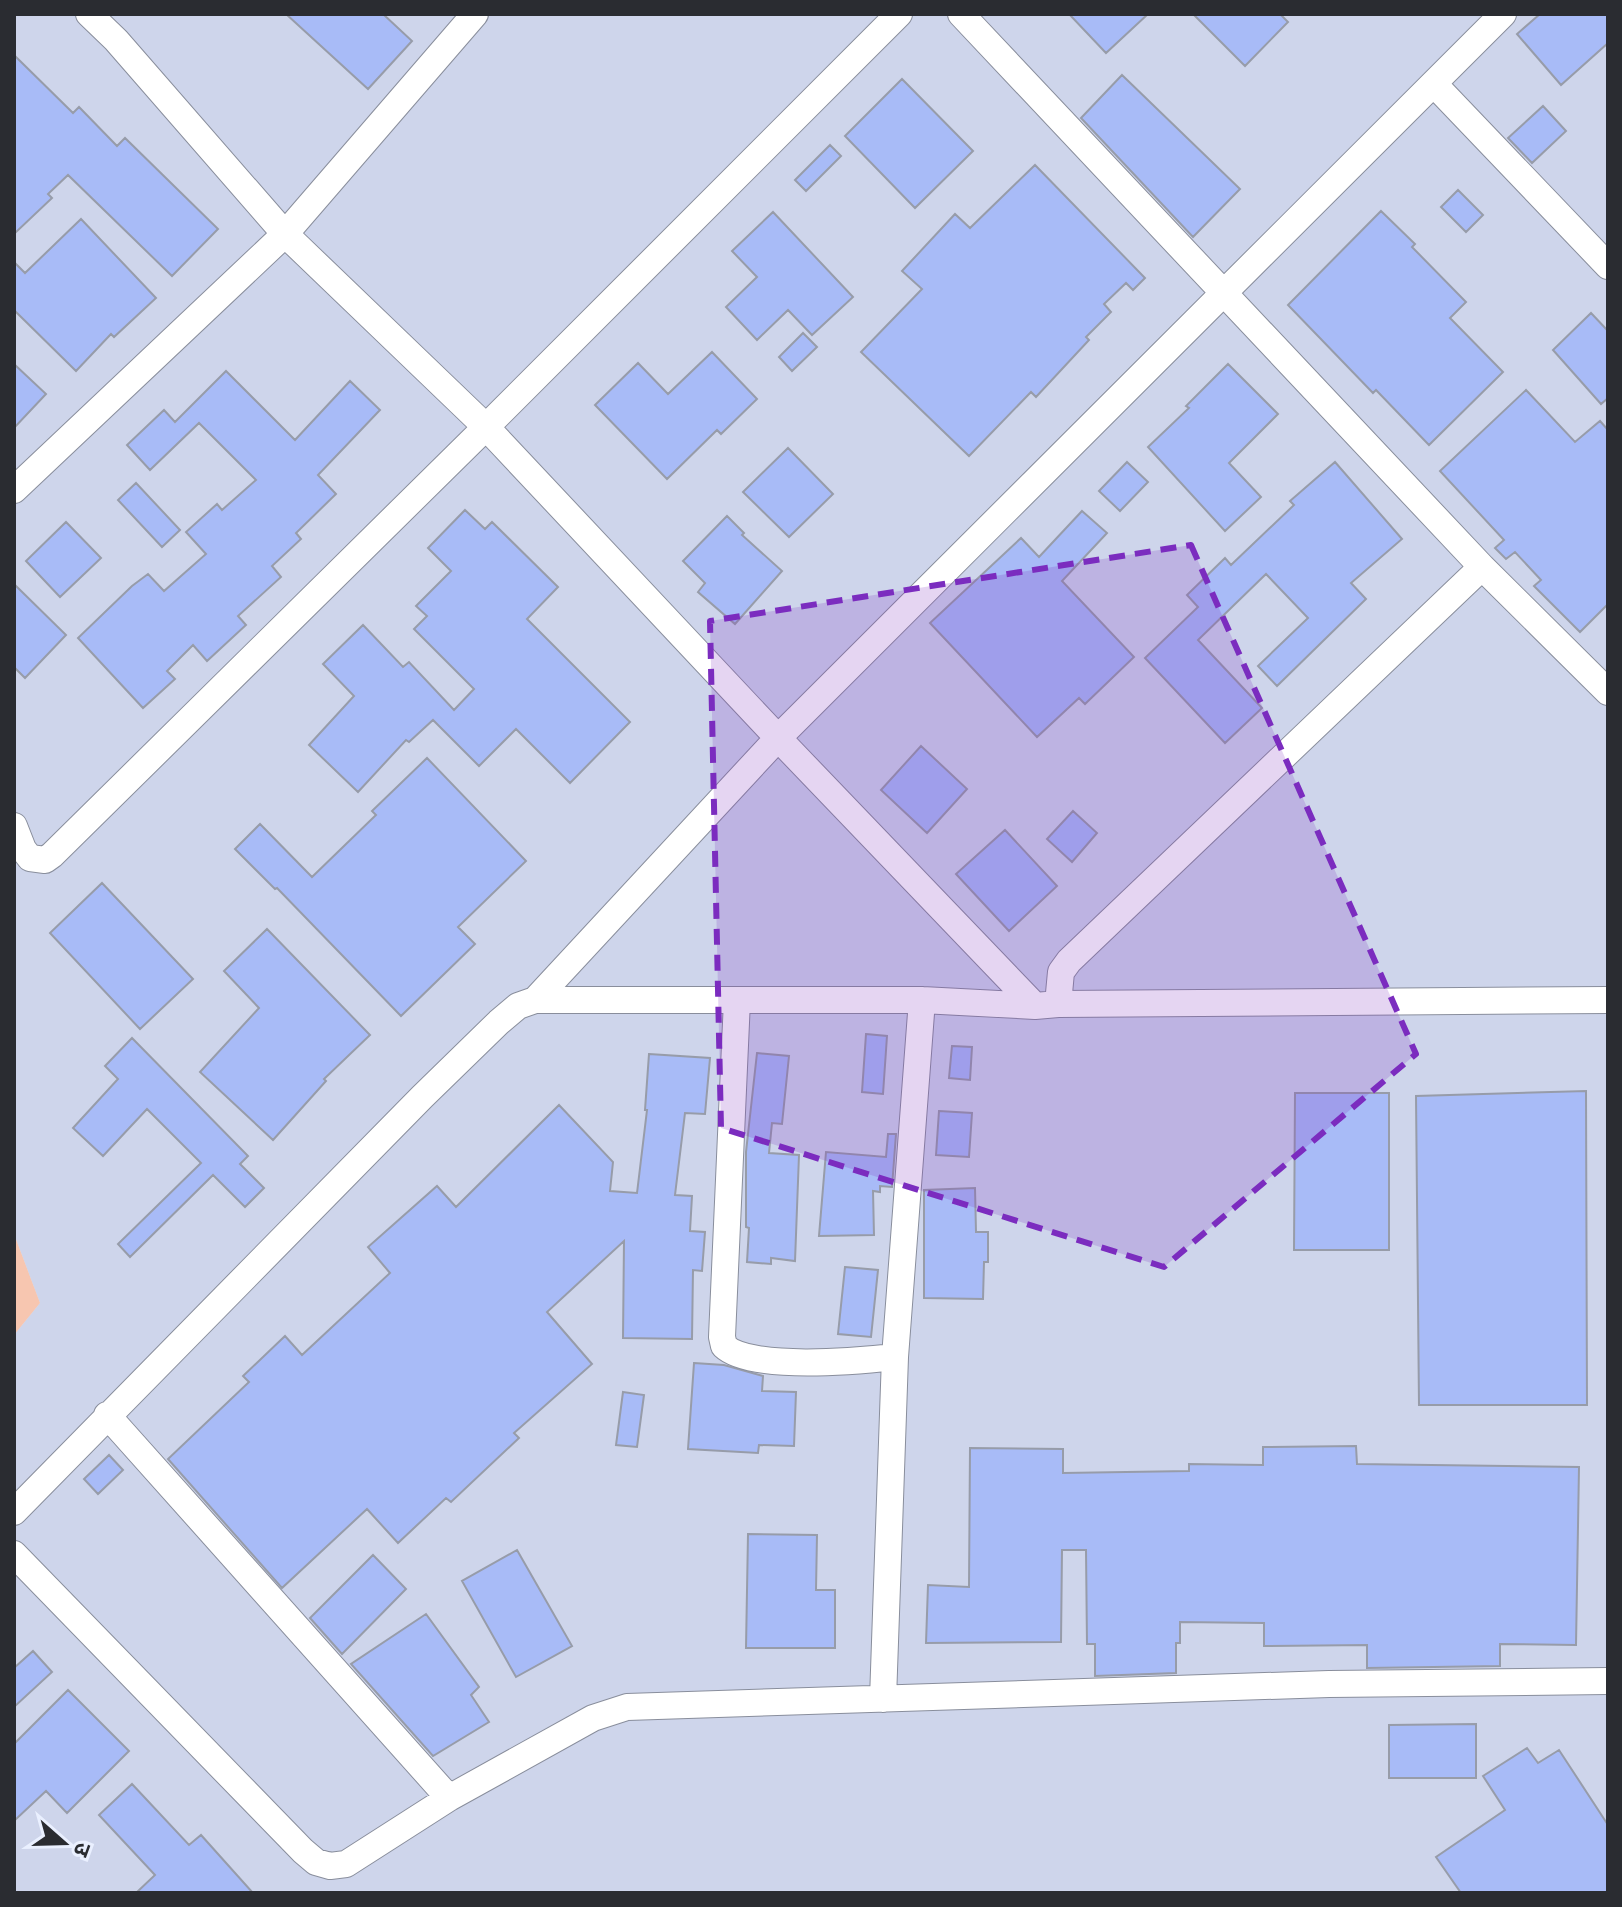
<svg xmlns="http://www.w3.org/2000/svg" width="1622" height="1907" viewBox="0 0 1622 1907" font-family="'IBM Plex Serif','Noto Sans Devanagari',serif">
  <rect width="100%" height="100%" fill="#dde2f1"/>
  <path fill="#ced5eb" d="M 14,14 L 1608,14 L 1608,1893 L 14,1893 L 14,1335 L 40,1303 L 14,1234 Z"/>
  <path fill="#f7c6b0" d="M 14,1234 L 40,1303 L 14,1335 Z"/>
  <path fill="#a8bbf7" stroke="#979ca9" stroke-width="2" d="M 286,14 L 383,14 L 412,41 L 368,89 Z
    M 1069,14 L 1148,14 L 1106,53 Z
    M 1193,14 L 1280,14 L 1288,22 L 1245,66 Z
    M 1540,14 L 1608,14 L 1608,43 L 1561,85 L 1517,34 Z
    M 14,55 L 73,113 L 79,107 L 117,146 L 125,138 L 218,229 L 172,276 L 68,175 L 48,194 L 52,198 L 14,234 Z
    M 1122,75 L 1240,189 L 1193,237 L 1081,118 Z
    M 902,79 L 973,151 L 915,208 L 845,136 Z
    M 1543,106 L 1566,131 L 1532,163 L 1508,138 Z
    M 830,145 L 841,156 L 806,191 L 795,180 Z
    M 1035,165 L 1145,278 L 1133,290 L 1126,283 L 1104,304 L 1111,312 L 1086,337 L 1089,340 L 1036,397 L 1031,392 L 969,456 L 861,352 L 922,289 L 902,271 L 955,214 L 970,228 Z
    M 1458,190 L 1483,215 L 1466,232 L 1441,207 Z
    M 1381,211 L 1415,244 L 1412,247 L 1466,302 L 1450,318 L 1503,372 L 1429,445 L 1376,390 L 1373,393 L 1288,305 Z
    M 773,212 L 853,297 L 812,335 L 788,310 L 757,340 L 726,307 L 757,277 L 732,251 Z
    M 81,219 L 156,298 L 114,337 L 111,334 L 76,371 L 14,310 L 14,262 L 25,273 Z
    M 1591,313 L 1608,331 L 1608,398 L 1601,404 L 1553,350 Z
    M 803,333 L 817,347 L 792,371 L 779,357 Z
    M 712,352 L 757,399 L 721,434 L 717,430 L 667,479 L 595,405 L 638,363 L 668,394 Z
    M 14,364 L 46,394 L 14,428 Z
    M 1228,364 L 1278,414 L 1229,463 L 1261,497 L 1225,531 L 1148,447 L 1189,408 L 1186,406 Z
    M 226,371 L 295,440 L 350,381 L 380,410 L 318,475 L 336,494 L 296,533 L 301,539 L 272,566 L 281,577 L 238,616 L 246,625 L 207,661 L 193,645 L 167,671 L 175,679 L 143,708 L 78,638 L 132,586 L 148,574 L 164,591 L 206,554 L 186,532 L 217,504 L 222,510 L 256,480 L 199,423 L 150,470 L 127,445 L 164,410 L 175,422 Z
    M 1526,390 L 1575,442 L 1600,421 L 1608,430 L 1608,604 L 1580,632 L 1534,586 L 1541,580 L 1515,552 L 1506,559 L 1495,548 L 1504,540 L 1440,471 Z
    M 788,448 L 833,494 L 789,537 L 743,492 Z
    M 1127,462 L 1148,482 L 1120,511 L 1099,491 Z
    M 1335,462 L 1402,539 L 1351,583 L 1366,599 L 1277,686 L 1258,666 L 1308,618 L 1266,574 L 1198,640 L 1262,708 L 1225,743 L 1145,658 L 1198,607 L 1187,595 L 1225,558 L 1231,565 L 1294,505 L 1290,501 Z
    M 136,483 L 180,530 L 162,547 L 118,500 Z
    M 465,510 L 485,529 L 492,522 L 558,587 L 527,619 L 630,722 L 570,783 L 516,729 L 479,766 L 433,720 L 409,742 L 406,740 L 358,792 L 309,745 L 354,696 L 323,664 L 363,625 L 403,667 L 409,662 L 454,710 L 474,689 L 414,629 L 427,616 L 416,606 L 451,571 L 428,548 Z
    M 1082,511 L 1107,533 L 1062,581 L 1134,657 L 1085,704 L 1079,698 L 1037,737 L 930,623 L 1021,538 L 1039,557 Z
    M 727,516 L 744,533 L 742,535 L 782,571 L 735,624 L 698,592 L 705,583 L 683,561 Z
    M 66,522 L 101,558 L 60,597 L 26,561 Z
    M 14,584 L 66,635 L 25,678 L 14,667 Z
    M 921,746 L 967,789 L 927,833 L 881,790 Z
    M 427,758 L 526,861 L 458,927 L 475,944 L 401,1016 L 277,888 L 275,889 L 235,849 L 260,824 L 312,877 L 376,815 L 372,811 Z
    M 1073,811 L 1097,833 L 1072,862 L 1047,839 Z
    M 1005,830 L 1057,886 L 1009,931 L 956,874 Z
    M 102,883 L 193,979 L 140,1029 L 50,933 Z
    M 267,929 L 370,1035 L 324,1079 L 326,1081 L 273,1140 L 200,1072 L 259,1008 L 224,971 Z
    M 866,1034 L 887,1036 L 883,1094 L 862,1092 Z
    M 132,1038 L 248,1156 L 240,1164 L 264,1188 L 245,1207 L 213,1175 L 130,1257 L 118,1244 L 201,1163 L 147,1109 L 103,1156 L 73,1128 L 118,1079 L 105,1066 Z
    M 952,1046 L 972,1047 L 970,1080 L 949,1078 Z
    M 757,1053 L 789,1056 L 782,1124 L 772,1123 L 769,1153 L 799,1155 L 795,1261 L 771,1258 L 771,1264 L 747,1262 L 749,1228 L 746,1227 L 746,1152 Z
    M 649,1054 L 710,1058 L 705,1114 L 685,1113 L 675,1195 L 692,1196 L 690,1231 L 705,1232 L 702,1271 L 693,1270 L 692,1339 L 623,1338 L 624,1241 L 547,1312 L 592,1364 L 514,1433 L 519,1438 L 451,1502 L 446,1498 L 398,1543 L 367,1509 L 282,1588 L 168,1459 L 249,1382 L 243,1376 L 285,1336 L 302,1355 L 390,1273 L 368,1247 L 437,1186 L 456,1207 L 559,1105 L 613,1162 L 610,1191 L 637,1193 L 647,1110 L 645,1110 Z
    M 1586,1091 L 1587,1405 L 1419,1405 L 1416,1096 Z
    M 1295,1093 L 1389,1093 L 1389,1250 L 1294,1250 Z
    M 939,1111 L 972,1113 L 969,1157 L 936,1155 Z
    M 888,1134 L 896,1134 L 892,1187 L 880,1186 L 880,1192 L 873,1191 L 874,1235 L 819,1236 L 826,1152 L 886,1157 Z
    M 975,1188 L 976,1232 L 988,1232 L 988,1262 L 984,1262 L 983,1299 L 924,1298 L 924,1190 Z
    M 845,1267 L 878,1270 L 871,1337 L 838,1334 Z
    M 694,1363 L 724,1365 L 763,1376 L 762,1391 L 796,1392 L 794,1446 L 759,1445 L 758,1453 L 688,1449 Z
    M 623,1392 L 644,1395 L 637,1447 L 616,1445 Z
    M 1356,1446 L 1357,1464 L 1579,1467 L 1576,1645 L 1500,1644 L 1500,1666 L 1367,1668 L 1367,1645 L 1264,1646 L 1264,1623 L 1180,1622 L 1180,1643 L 1176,1643 L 1176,1673 L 1095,1676 L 1095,1644 L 1087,1644 L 1086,1550 L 1062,1550 L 1061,1642 L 926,1643 L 928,1585 L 969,1587 L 970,1448 L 1063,1449 L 1063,1473 L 1189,1471 L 1189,1464 L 1263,1465 L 1263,1447 Z
    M 109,1455 L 123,1470 L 98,1494 L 84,1479 Z
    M 748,1534 L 817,1535 L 816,1590 L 835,1590 L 835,1648 L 746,1648 Z
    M 517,1550 L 572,1646 L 516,1677 L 462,1581 Z
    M 373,1555 L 406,1589 L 342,1654 L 310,1618 Z
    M 426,1614 L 479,1687 L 471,1695 L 489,1722 L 433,1756 L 351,1664 Z
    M 33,1651 L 52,1672 L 14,1707 L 14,1668 Z
    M 68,1690 L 129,1751 L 67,1813 L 46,1791 L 14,1821 L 14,1744 Z
    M 1476,1724 L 1476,1778 L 1389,1778 L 1389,1725 Z
    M 1527,1748 L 1538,1763 L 1559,1750 L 1608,1825 L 1608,1893 L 1461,1893 L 1436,1857 L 1505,1810 L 1483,1776 Z
    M 132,1784 L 189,1845 L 201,1835 L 253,1893 L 136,1893 L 155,1875 L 99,1815 Z"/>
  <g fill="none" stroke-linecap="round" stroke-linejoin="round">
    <g stroke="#898e9c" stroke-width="28">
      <path id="minor" d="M 899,14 L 486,427 L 778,738 L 1035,1006
        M 961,14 L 1482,567 L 1069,961 L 1061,972 L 1058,1004
        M 1434,84 L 1608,266
        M 14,490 L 285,234 L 475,14
        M 1482,567 L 1608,692
        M 14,826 L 23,849 L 30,858 L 45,860 L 52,855 L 486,427 L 285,234 L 116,40 L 89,14
        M 535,1000 L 778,738 L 1503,14
        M 737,1000 L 722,1337 L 724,1346 C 750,1371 858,1361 895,1357
        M 107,1415 L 449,1798
        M 14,1512 L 422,1097 L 499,1022 L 518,1006 L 535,1000 L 922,1000 L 1035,1006 L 1058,1004 L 1608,1000
        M 14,1554 L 303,1851 L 316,1862 L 330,1866 L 346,1864 L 449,1798 L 593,1718 L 627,1707 L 1329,1684 L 1608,1681
        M 883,1699 L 895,1357 L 922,1000"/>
    </g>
    <use href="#minor" stroke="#fff" stroke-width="26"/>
  </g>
  <path fill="#7b2cbf" fill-opacity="0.2" stroke="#7b2cbf" stroke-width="6" stroke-dasharray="16 10" stroke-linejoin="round" d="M 1191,545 L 1416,1054 L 1164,1267 L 721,1128 L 710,621 Z"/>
  <rect width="1622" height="1907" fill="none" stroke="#2a2c31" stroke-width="32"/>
  <g transform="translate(64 1843) rotate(110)" stroke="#eaf0ff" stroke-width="6" paint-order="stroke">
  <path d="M0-6L14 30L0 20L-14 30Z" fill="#2a2c31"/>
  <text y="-12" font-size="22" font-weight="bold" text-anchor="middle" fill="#2a2c31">उ</text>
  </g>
</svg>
